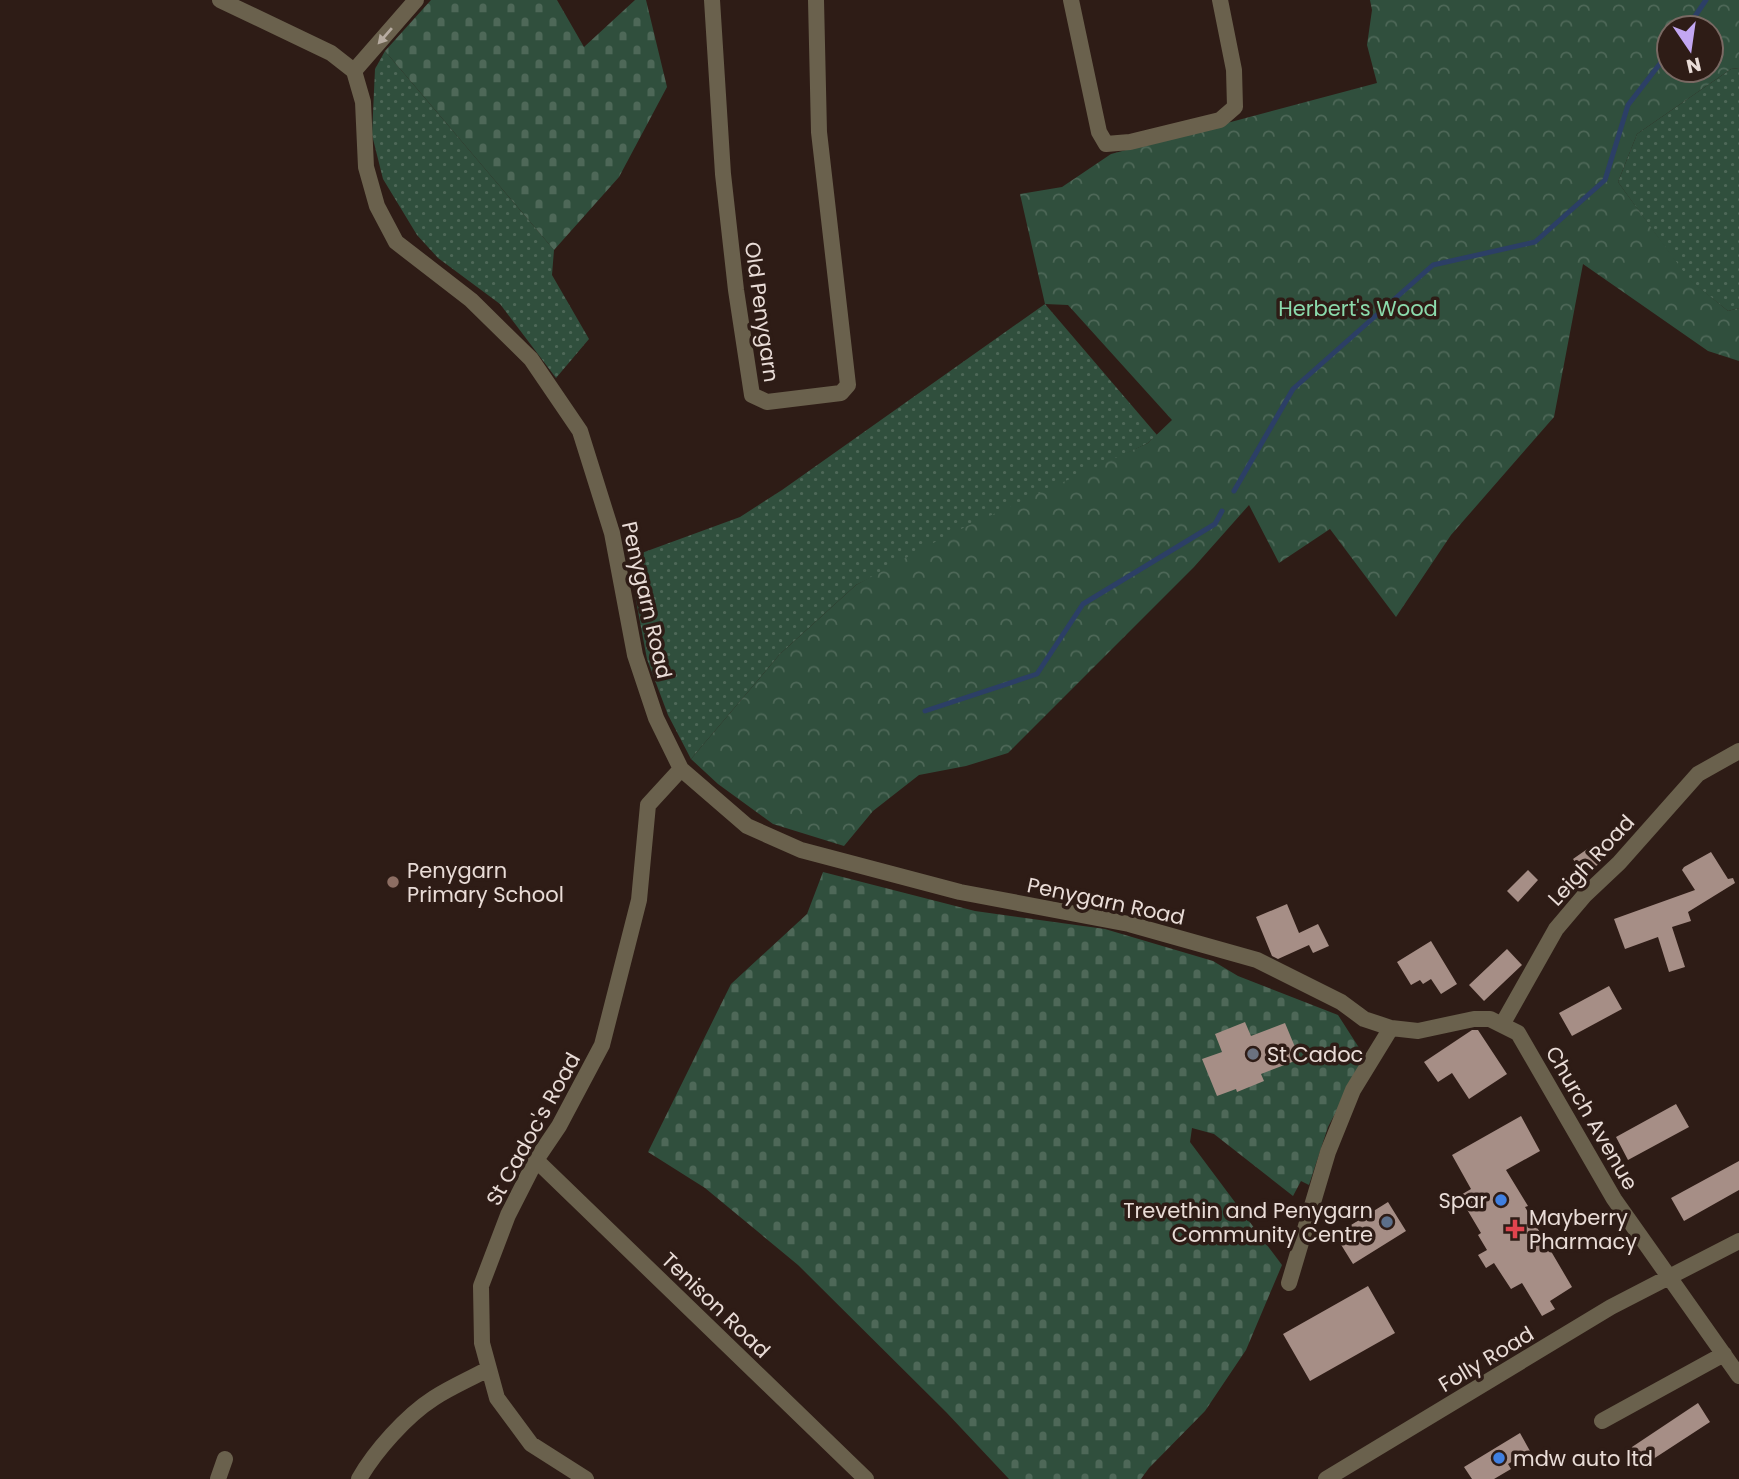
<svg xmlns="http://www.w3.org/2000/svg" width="1739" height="1479" viewBox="0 0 1739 1479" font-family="Poppins,sans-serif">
  <defs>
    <pattern id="grass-dots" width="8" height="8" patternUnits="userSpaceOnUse" patternTransform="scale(1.75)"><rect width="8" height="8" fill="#304f3d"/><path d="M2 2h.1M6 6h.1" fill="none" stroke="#4e6858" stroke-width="1.8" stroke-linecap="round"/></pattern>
    <pattern id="forest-crowns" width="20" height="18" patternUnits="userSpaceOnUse" patternTransform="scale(1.75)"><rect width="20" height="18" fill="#304f3d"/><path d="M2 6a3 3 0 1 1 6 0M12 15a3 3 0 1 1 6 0" fill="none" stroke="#4e6858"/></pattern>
    <pattern id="cemetery-stones" width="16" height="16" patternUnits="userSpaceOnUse" patternTransform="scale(1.75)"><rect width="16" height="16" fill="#304f3d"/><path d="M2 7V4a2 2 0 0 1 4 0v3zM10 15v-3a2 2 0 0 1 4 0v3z" fill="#4e6858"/></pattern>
  </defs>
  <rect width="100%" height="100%" fill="#2e1c16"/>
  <path fill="url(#grass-dots)" d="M 385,51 L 554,250 L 552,275 L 589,339 L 556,378 L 500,304 L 438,258 L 417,235 L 383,179 L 372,135 L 375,69 Z
    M 1739,68 L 1739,308 L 1728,311 L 1688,279 L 1618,182 L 1637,134 L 1731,69 Z
    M 1045,304 L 1157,435 L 1148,443 L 856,585 L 780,654 L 691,759 L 668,715 L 647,659 L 628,558 L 740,517 L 782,490 Z"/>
  <path fill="url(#forest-crowns)" fill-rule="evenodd" d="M 1370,0 L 1739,0 L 1739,68 L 1731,69 L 1637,134 L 1618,182 L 1689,279 L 1728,311 L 1739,308 L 1739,361 L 1708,351 L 1583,264 L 1554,417 L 1451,535 L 1396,617 L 1330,529 L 1279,563 L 1249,505 L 1194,567 L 1008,753 L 966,766 L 919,775 L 873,811 L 844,846 L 773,824 L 718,784 L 691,759 L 780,654 L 856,585 L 948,535 L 1148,443 L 1172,420 L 1068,305 L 1045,304 L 1020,194 L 1062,187 L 1111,154 L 1377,83 L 1367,45 L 1372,10 ZM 1669,28 L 1711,28 L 1711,70 L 1669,70 Z"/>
  <path fill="url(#cemetery-stones)" d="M 431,0 L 557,0 L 584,47 L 635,0 L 646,0 L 667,87 L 619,177 L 554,250 L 385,51 Z
    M 823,872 L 975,911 L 1105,929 L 1213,961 L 1238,976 L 1338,1015 L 1365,1057 L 1328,1127 L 1309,1185 L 1301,1181 L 1293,1196 L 1214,1134 L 1192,1128 L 1190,1142 L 1282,1265 L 1246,1350 L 1205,1411 L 1149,1468 L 1141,1479 L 1009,1479 L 946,1412 L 798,1265 L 705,1188 L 648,1152 L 731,984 L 807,914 Z"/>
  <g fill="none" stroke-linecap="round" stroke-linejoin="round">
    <path stroke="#2c3f66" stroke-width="5" d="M 1687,28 L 1706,0
      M 1234,491 L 1293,389 L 1433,265 L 1535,242 L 1605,180 L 1628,105 L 1669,52
      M 925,711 L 1037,674 L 1083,604 L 1215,524 L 1222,511"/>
  </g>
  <path fill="#a68e86" d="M 1593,845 L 1604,861 L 1583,874 L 1573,859 Z
    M 1711,852 L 1728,879 L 1733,878 L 1735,883 L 1688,912 L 1691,921 L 1672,927 L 1685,967 L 1669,972 L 1658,937 L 1625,949 L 1614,919 L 1695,890 L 1682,870 L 1684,867 Z
    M 1528,870 L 1538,880 L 1518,902 L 1507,891 Z
    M 1287,904 L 1299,933 L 1318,924 L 1329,946 L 1313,953 L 1309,945 L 1278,959 L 1272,956 L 1256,917 Z
    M 1431,941 L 1457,984 L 1441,994 L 1431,979 L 1423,984 L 1420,980 L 1411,985 L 1397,962 Z
    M 1507,949 L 1522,965 L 1484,1001 L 1469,985 Z
    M 1609,986 L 1622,1009 L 1572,1036 L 1559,1013 Z
    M 1245,1022 L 1251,1036 L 1285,1023 L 1300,1059 L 1261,1074 L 1264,1081 L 1237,1092 L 1236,1089 L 1217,1096 L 1202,1059 L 1222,1052 L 1215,1034 Z
    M 1472,1030 L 1478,1030 L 1507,1074 L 1469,1099 L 1452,1073 L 1438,1082 L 1424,1062 Z
    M 1676,1104 L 1689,1127 L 1628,1160 L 1616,1137 Z
    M 1521,1116 L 1540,1151 L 1506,1170 L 1528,1206 L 1525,1207 L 1572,1287 L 1550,1301 L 1555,1309 L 1542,1316 L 1522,1283 L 1511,1289 L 1494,1263 L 1486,1268 L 1478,1255 L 1487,1250 L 1478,1235 L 1481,1233 L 1459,1196 L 1471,1189 L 1452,1155 Z
    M 1739,1161 L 1739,1190 L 1684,1221 L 1671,1198 Z
    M 1388,1202 L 1406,1231 L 1353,1264 L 1335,1235 Z
    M 1368,1286 L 1395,1333 L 1310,1381 L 1283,1334 Z
    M 1698,1403 L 1710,1422 L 1641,1467 L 1629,1449 Z
    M 1520,1433 L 1530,1451 L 1508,1464 L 1511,1469 L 1494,1479 L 1472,1479 L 1464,1467 Z"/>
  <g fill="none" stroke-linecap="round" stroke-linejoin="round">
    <path stroke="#6a614d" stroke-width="16" d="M 220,0 L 331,53 L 354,71
      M 712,0 L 723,174 L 736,290 L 752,395 L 767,402 L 841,393 L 848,385 L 819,132 L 816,0
      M 1071,0 L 1099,132 L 1106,144 L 1130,142 L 1220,120 L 1235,107 L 1234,70 L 1220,0
      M 354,71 L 363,102 L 366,167 L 377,206 L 396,242 L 471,300 L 531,359 L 580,431 L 612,533 L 635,655 L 656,718 L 681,769 L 747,826 L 801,850 L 960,892 L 1129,924 L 1257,960 L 1341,1002 L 1364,1019 L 1391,1028 L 1418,1031 L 1474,1019 L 1490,1019 L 1518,1033 L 1614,1199 L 1739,1376
      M 354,71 L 416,0
      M 1503,1023 L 1556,929 L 1584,896 L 1619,863 L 1698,774 L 1739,751
      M 536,1160 L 866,1479
      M 1289,1283 L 1328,1152 L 1353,1090 L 1391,1028
      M 1602,1421 L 1724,1354
      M 218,1479 L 225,1459
      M 359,1479 C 375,1451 406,1416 434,1398 C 451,1387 470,1379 488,1369
      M 586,1479 L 531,1444 L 497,1398 L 482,1343 L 481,1286 L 508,1215 L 536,1160 L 559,1126 L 602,1045 L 639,900 L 648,805 L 681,769
      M 1326,1479 L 1611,1307 L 1739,1241"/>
  </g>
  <defs><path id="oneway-solid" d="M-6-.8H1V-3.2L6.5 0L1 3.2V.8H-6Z" transform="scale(1.75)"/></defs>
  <use fill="#b6aba0" href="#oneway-solid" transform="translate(385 36) rotate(131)"/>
  <circle fill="#8d6e63" stroke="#2e1c16" stroke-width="2.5" cx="393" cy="882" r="7"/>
  <circle fill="#6b7280" stroke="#2e1c16" stroke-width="2.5" cx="1253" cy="1054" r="7"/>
  <g fill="#3f7fe0" stroke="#2e1c16" stroke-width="2.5">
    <circle cx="1501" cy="1200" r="7"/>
    <circle cx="1499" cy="1458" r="7"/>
  </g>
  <circle fill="#5c6f8a" stroke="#2e1c16" stroke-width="2.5" cx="1387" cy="1222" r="7"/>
  <path fill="#e0444e" stroke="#2e1c16" stroke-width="2.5" d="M1511.5 1218.5h7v7h7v7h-7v7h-7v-7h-7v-7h7z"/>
  <g text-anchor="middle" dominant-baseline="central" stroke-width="7" stroke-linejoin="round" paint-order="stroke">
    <g font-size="21" fill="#8bdaac" stroke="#2e1c16">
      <text x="1358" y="308">Herbert's Wood</text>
    </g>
    <g font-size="21" fill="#e9dcd7" stroke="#2e1c16">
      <text transform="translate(762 312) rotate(82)">Old Penygarn</text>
      <text transform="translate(647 600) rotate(77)">Penygarn Road</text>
      <text transform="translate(1591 860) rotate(-47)">Leigh Road</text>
      <text transform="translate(1106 901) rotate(12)">Penygarn Road</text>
      <text transform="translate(1592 1118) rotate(60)">Church Avenue</text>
      <text transform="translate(533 1129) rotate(-61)">St Cadoc's Road</text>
      <text transform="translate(716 1305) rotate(44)">Tenison Road</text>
      <text transform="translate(1486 1359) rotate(-31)">Folly Road</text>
    </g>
    <g font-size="21" fill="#e9dcd7" stroke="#2e1c16" text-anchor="start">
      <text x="407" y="870">Penygarn<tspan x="407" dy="24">Primary School</tspan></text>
      <text x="1267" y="1054">St Cadoc</text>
      <text x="1487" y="1200" text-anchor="end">Spar</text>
      <text x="1373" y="1210" text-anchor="end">Trevethin and Penygarn<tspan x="1373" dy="24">Community Centre</tspan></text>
      <text x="1529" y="1217">Mayberry<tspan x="1529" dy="24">Pharmacy</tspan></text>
      <text x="1513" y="1458">mdw auto ltd</text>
    </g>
  </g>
  <g transform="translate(1690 49) rotate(167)"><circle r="33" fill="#2e1c16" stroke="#796963" stroke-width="2"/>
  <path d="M0-5L12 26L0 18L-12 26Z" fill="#c3a7f2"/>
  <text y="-10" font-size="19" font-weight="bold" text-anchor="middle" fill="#e9dcd7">N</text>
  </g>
</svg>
